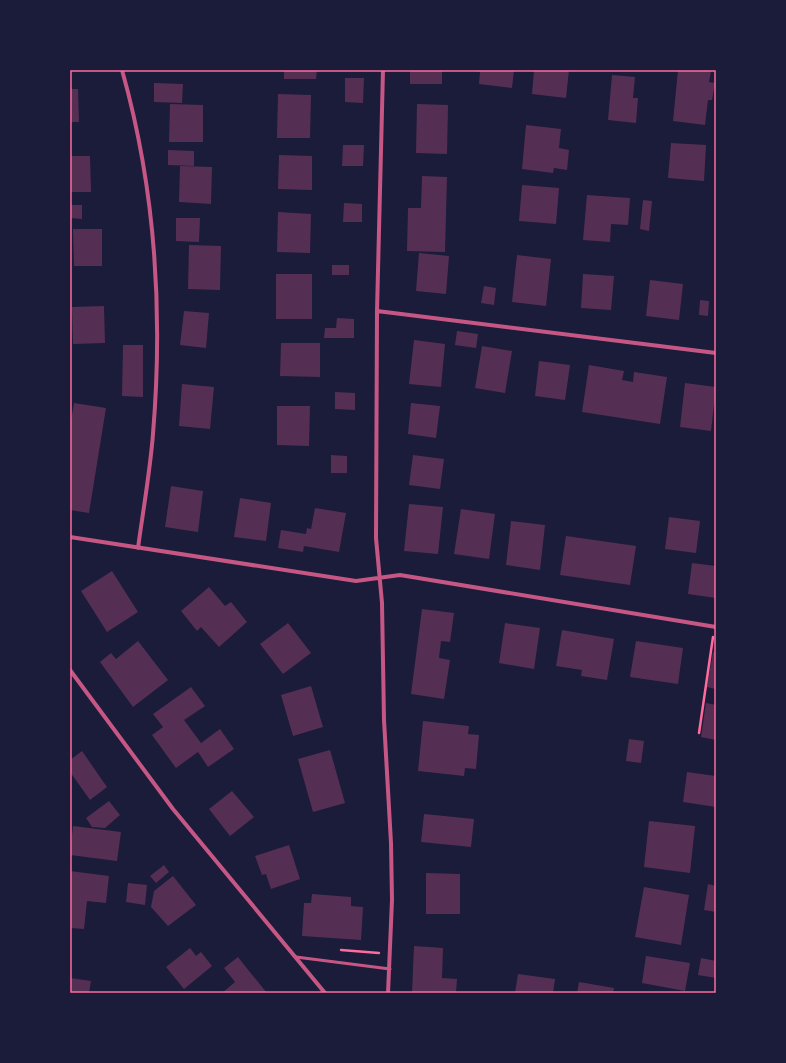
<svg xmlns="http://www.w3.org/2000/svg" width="786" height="1063" viewBox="0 0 786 1063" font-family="Overpass,sans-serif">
  <rect width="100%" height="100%" fill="#1b1b3a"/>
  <path fill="#542f53" d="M 284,70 L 317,70 L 316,79 L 284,79 Z
    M 410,70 L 442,70 L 442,84 L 410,84 Z
    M 472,70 L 514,70 L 512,88 L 479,84 L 480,72 Z
    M 534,70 L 569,70 L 566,98 L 532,94 Z
    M 678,70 L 711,71 L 709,82 L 715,83 L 712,100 L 708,100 L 705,125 L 673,121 Z
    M 612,75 L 635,77 L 633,98 L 638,98 L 636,123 L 608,120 Z
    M 345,78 L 364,78 L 363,103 L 345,102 Z
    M 154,83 L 183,84 L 182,103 L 154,102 Z
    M 70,89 L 78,89 L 79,122 L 70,122 Z
    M 278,94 L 311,95 L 310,138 L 277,138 Z
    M 170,104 L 203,105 L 203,142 L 169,142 Z
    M 417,104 L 448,105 L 447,154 L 416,153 Z
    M 526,125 L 561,129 L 559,148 L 569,150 L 567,170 L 554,168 L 553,173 L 522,169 Z
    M 671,143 L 706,145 L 704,181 L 668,178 Z
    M 343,145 L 364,145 L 363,166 L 342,166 Z
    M 168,150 L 194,151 L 194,166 L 168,165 Z
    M 279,155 L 312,156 L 312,190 L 278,189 Z
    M 70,156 L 90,156 L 91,192 L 70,192 Z
    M 180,166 L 212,167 L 211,204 L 179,202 Z
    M 422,176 L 447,177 L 445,252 L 407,251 L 408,208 L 421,208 Z
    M 522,185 L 559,188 L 556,224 L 519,221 Z
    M 587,195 L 630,198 L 628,225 L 611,224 L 610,242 L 583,240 Z
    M 643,200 L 652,201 L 649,231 L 640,229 Z
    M 344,203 L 362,204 L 362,222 L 343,222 Z
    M 70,205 L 82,205 L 82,219 L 70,218 Z
    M 278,212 L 311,214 L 310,253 L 277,252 Z
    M 176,218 L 200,218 L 199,242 L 176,241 Z
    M 73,229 L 102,229 L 102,266 L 74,266 Z
    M 189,245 L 221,246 L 220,290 L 188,289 Z
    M 419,253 L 449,256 L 446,294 L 416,291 Z
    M 517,255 L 551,259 L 546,306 L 512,302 Z
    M 332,265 L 349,265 L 349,275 L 332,275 Z
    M 276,274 L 312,274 L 312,319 L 276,319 Z
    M 583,274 L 614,276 L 611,310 L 581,308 Z
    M 650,280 L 683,284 L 679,320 L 646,316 Z
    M 484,286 L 496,288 L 494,305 L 481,303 Z
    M 700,300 L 709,301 L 708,316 L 699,315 Z
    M 104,306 L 105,343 L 73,344 L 72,307 Z
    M 184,311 L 209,313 L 206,348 L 180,345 Z
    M 337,318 L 354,319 L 354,338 L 324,338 L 325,328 L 336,328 Z
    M 457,331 L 478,334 L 476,348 L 455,345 Z
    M 414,340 L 445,344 L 441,387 L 409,384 Z
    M 281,343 L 320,343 L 320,377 L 280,376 Z
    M 123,345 L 143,345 L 143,397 L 122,396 Z
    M 482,346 L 512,351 L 505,393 L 475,388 Z
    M 539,361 L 570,365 L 565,400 L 535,396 Z
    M 589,365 L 624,371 L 622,380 L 633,382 L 634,372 L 667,377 L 660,424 L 582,412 Z
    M 685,383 L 716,387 L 711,431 L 680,427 Z
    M 182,384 L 214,387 L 210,429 L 179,426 Z
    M 335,392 L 355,393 L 355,410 L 335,409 Z
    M 74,403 L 106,408 L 89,513 L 70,510 L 70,426 Z
    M 411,403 L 440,406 L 436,438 L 408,434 Z
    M 277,406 L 310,406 L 309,446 L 277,445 Z
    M 331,455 L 347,456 L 347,473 L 331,473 Z
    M 413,455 L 444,459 L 440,489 L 409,485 Z
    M 171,486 L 203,491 L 198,532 L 165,527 Z
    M 240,498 L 271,503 L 266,541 L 234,537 Z
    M 409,504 L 443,507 L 438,554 L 404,551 Z
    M 315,508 L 346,513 L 339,552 L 304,546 L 303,552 L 278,548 L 281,530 L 306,534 L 307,528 L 311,529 Z
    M 461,509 L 495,514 L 489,559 L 454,554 Z
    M 669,517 L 700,521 L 696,553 L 665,549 Z
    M 511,521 L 545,525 L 540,570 L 506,565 Z
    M 566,536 L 636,546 L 630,585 L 560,575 Z
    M 692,563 L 716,566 L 716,598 L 688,594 Z
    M 112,571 L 138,612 L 107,632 L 81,591 Z
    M 209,587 L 225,606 L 231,602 L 247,622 L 219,647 L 201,627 L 197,631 L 181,611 Z
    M 422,609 L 454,613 L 450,642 L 441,641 L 439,658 L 450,660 L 444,699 L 411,694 Z
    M 288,623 L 311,653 L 283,674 L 260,644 Z
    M 505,623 L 540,628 L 534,669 L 499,663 Z
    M 562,630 L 614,639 L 607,680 L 581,676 L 582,670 L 556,666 Z
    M 138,641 L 168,680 L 133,707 L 100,662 L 111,653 L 116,659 Z
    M 636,641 L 683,648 L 678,684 L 630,677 Z
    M 713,652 L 716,652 L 716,689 L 707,687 Z
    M 311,686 L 323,727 L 293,736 L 281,695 Z
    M 191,687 L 205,706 L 184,720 L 201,743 L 220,729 L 234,749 L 208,767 L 198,752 L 176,768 L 152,735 L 163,727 L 153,714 Z
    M 706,703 L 716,705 L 716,740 L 701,737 Z
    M 423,721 L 469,726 L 468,734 L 479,735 L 476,769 L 465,768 L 464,776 L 418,771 Z
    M 629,739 L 644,741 L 641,763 L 626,761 Z
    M 330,750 L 345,803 L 313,812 L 298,759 Z
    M 82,751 L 107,787 L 90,800 L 70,772 L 70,760 Z
    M 687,772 L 716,776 L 716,807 L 683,802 Z
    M 232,791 L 254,817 L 230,836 L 209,809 Z
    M 109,801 L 120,815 L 105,828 L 92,827 L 86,818 Z
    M 424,814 L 474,819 L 471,847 L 421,842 Z
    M 649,821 L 695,826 L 690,873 L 644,867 Z
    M 73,826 L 121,832 L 117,861 L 70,855 Z
    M 289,845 L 300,879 L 271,889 L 266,874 L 262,875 L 255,856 Z
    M 164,865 L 169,872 L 156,883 L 150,876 Z
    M 70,871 L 109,876 L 106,903 L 87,901 L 84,929 L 70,928 Z
    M 426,873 L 460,874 L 460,914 L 426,914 Z
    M 173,876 L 196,905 L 168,926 L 151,907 L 154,891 Z
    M 128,883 L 147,885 L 145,905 L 126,902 Z
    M 708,884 L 716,886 L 716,912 L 704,910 Z
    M 644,887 L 689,895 L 681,945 L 635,937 Z
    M 312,894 L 351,897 L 351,906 L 363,907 L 361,940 L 302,936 L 304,903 L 311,903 Z
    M 414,946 L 443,948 L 442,978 L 457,979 L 456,993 L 412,993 Z
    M 190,948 L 196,956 L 201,952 L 212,966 L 184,989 L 166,967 Z
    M 646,956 L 690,963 L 685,991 L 642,983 Z
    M 238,957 L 249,971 L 267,993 L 222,993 L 235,982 L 224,968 Z
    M 701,958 L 716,961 L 716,978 L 698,975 Z
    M 518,974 L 555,979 L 553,993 L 515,993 Z
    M 70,978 L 91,981 L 89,993 L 70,993 Z
    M 579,982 L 614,988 L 613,993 L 577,993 Z"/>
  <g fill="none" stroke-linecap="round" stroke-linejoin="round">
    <path stroke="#ff6b9d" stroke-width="2.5" d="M 699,733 L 713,637
      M 341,950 L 379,953"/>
    <path stroke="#c65784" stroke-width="3" d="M 296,957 L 390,969"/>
    <path stroke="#c65784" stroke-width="4" d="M 122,70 C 155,187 163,313 153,434 C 150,472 143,511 138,548
      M 383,70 L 377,311 L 376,538 L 382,603 L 384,720 L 391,843 L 392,900 L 388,993
      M 377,311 L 716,353
      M 70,537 L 356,581 L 400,575 L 716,627
      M 70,670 L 173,809 L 325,993"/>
  </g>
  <rect width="786" height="1063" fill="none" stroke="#1b1b3a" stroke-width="142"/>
  <rect x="71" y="71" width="644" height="921" fill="none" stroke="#ff6b9d" stroke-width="1.5"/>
</svg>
